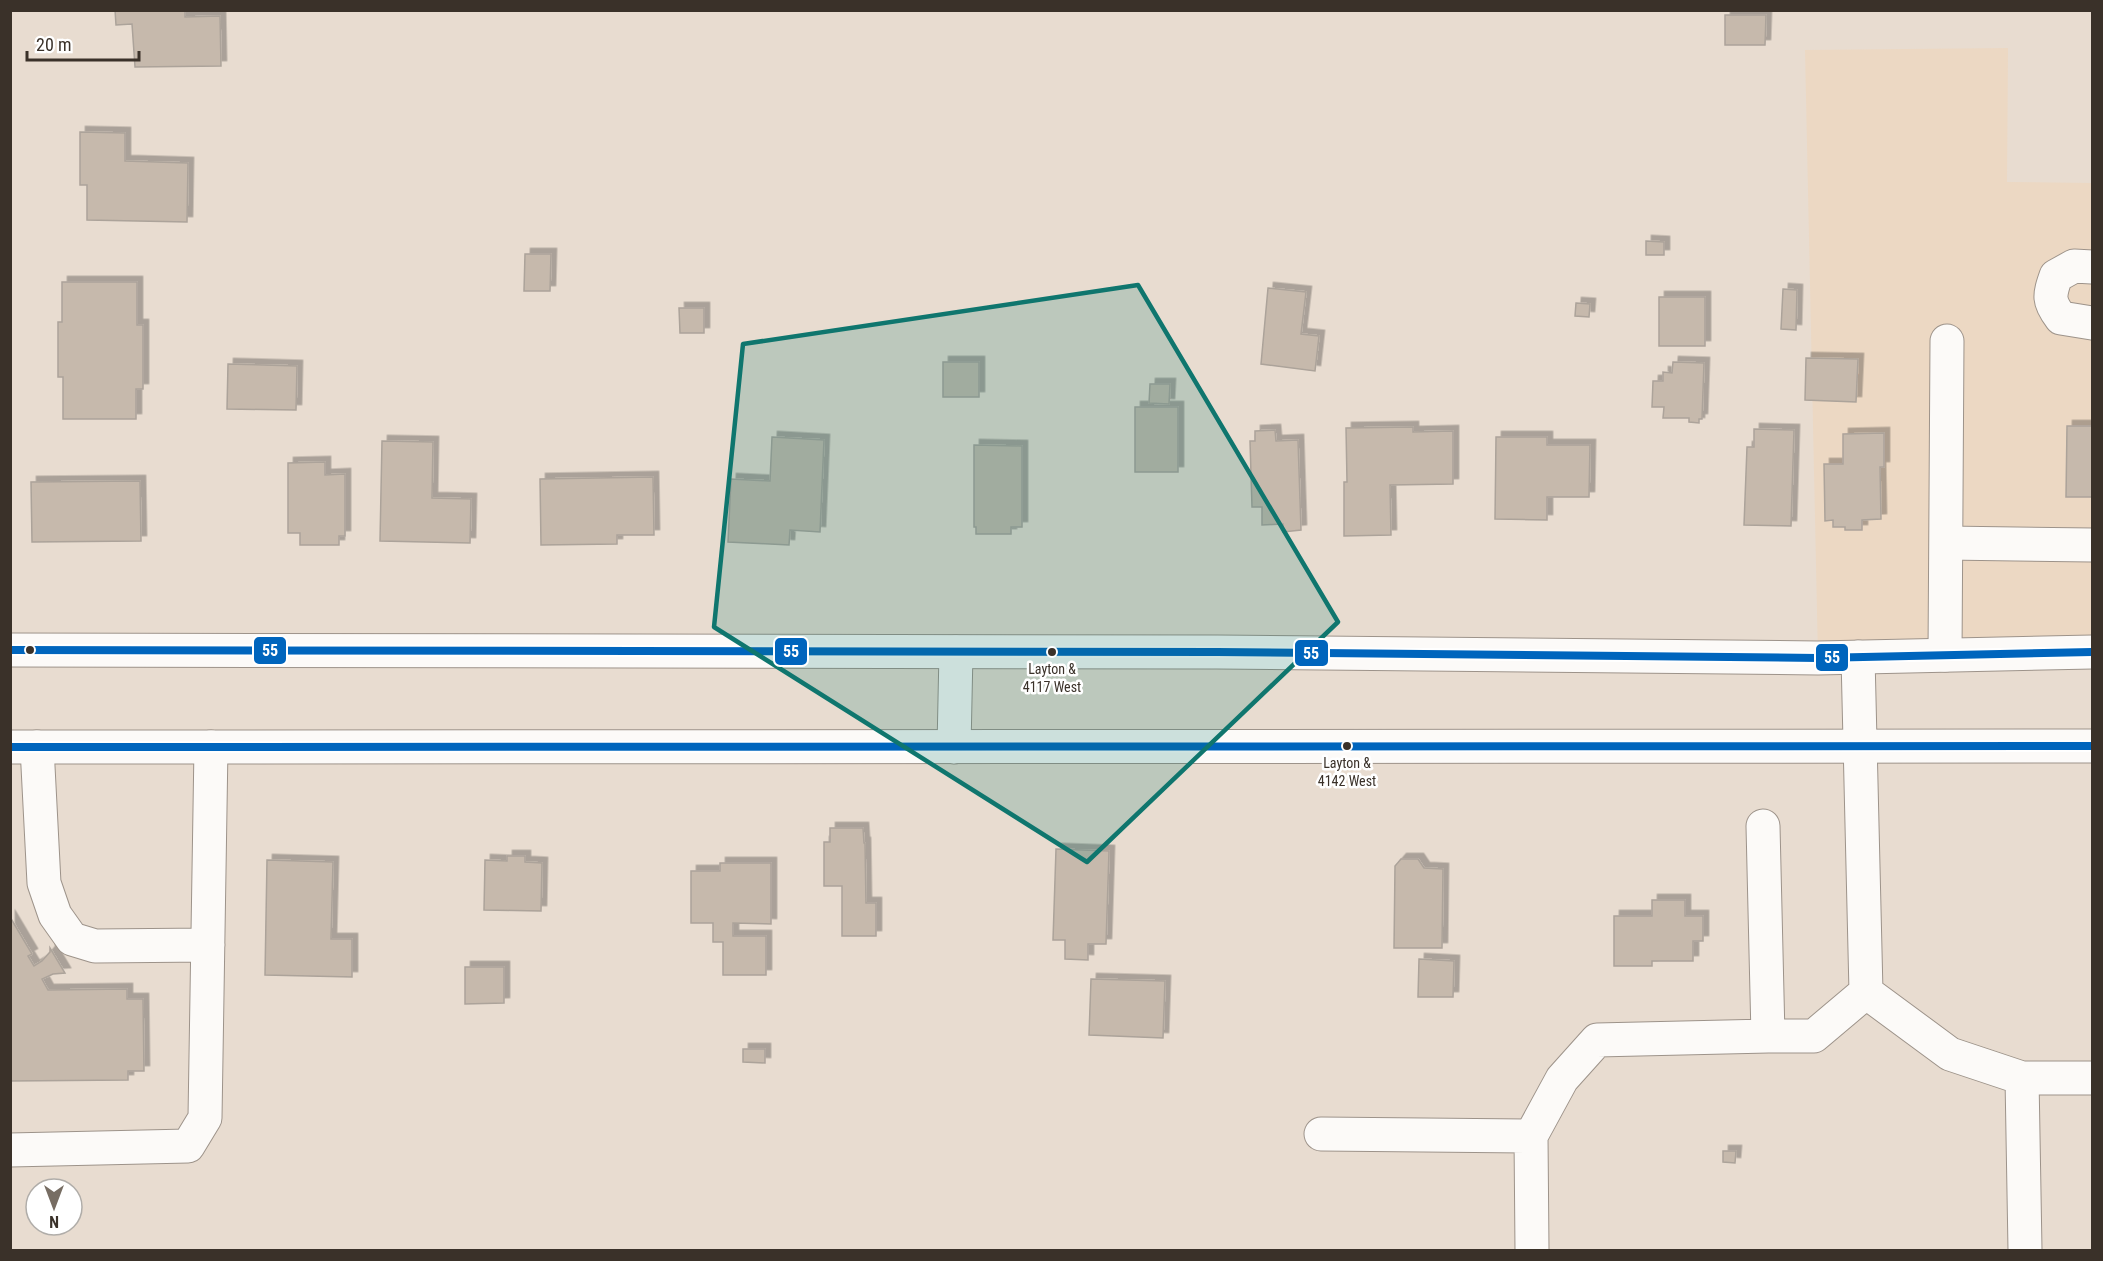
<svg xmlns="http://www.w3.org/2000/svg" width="2103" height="1261" viewBox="0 0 2103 1261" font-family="'Roboto Condensed',sans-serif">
  <defs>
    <filter id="shadow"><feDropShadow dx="5.5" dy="-5.5" stdDeviation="0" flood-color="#0004"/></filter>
  </defs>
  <rect width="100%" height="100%" fill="#e8dcd0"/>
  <path fill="#ecd8c3" d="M 2008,48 L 2007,182 L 2092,183 L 2092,652 L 1818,658 L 1805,50 Z"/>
  <path fill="#c6b9ac" stroke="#aca39a" stroke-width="1.5" filter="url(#shadow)" d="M 115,10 L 185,10 L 185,17 L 220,16 L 221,66 L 135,67 L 132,24 L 116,25 Z
    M 1725,15 L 1766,15 L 1765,45 L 1725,45 Z
    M 80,132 L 125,133 L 125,161 L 188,163 L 187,222 L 87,220 L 87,185 L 80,185 Z
    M 1646,241 L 1664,242 L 1664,255 L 1646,255 Z
    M 525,254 L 551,254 L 550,291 L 524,291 Z
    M 62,282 L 137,282 L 137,325 L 143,325 L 143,389 L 136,389 L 136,419 L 63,419 L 63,377 L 58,377 L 58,322 L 62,322 Z
    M 1268,288 L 1306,292 L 1301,334 L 1319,336 L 1315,371 L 1261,364 Z
    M 1783,289 L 1797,290 L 1796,330 L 1781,329 Z
    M 1659,297 L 1705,297 L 1705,346 L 1659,346 Z
    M 1576,303 L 1590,304 L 1589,317 L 1575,316 Z
    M 679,308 L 704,308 L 704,333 L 680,333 Z
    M 1806,358 L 1858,359 L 1856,402 L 1805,400 Z
    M 943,362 L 979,362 L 979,397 L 943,397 Z
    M 1673,362 L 1704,363 L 1702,419 L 1699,419 L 1699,423 L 1689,422 L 1689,418 L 1663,418 L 1664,407 L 1652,407 L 1653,381 L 1663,381 L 1663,372 L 1672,373 Z
    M 228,364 L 297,366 L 296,410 L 227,409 Z
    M 1150,384 L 1170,384 L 1169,404 L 1149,403 Z
    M 1135,407 L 1178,407 L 1178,472 L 1135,472 Z
    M 2067,426 L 2092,426 L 2092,497 L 2066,497 Z
    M 1413,427 L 1413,432 L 1453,431 L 1453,484 L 1390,485 L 1391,535 L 1344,536 L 1344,482 L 1347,482 L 1346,428 Z
    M 1754,429 L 1794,430 L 1791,526 L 1744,525 L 1747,447 L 1754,447 Z
    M 1275,430 L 1276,441 L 1298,440 L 1301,530 L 1283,532 L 1283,524 L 1262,525 L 1262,507 L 1252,507 L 1250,441 L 1255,441 L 1255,431 Z
    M 1884,433 L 1884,467 L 1880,467 L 1881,519 L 1862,520 L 1862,530 L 1845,530 L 1845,527 L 1833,527 L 1833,520 L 1825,521 L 1824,464 L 1843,464 L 1843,434 Z
    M 772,437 L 824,440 L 820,532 L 790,530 L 789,545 L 728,542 L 731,479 L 770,481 Z
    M 1496,437 L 1547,437 L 1547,445 L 1590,445 L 1589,497 L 1547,497 L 1547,520 L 1495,519 Z
    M 382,441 L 433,442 L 432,498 L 471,499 L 470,543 L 380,541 Z
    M 974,445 L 1022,446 L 1022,527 L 1011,527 L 1011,534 L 976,534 L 976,527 L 974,527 Z
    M 325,462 L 325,475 L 345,474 L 345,536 L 339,536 L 339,545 L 300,545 L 300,533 L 288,533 L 288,463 Z
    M 653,477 L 654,535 L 617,535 L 617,544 L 541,545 L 540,479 Z
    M 140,481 L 141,541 L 32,542 L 31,482 Z
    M 830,828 L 863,828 L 864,843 L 865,843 L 866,903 L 876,903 L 876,936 L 842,936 L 842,886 L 824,886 L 824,842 L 830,842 Z
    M 1056,849 L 1109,851 L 1106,944 L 1088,944 L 1088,960 L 1065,959 L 1065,940 L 1053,940 Z
    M 507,856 L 525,856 L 525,862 L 542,863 L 541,911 L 484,910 L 485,860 L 507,861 Z
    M 1401,859 L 1418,859 L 1424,868 L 1443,869 L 1442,948 L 1394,948 L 1395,866 Z
    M 267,860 L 333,862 L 331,939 L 352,939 L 352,977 L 265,975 Z
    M 720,863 L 771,863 L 771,924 L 733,923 L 733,936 L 766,936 L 766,975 L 723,975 L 723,942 L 713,942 L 713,923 L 691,923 L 691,871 L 720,871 Z
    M 1652,900 L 1685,900 L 1685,916 L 1703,916 L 1703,941 L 1693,941 L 1693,961 L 1652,961 L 1652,966 L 1614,966 L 1614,916 L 1652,916 Z
    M 10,917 L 32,954 L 28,956 L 34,966 L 42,961 L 50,952 L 50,948 L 65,973 L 53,974 L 42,979 L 48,990 L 127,989 L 127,999 L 143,999 L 144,1071 L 128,1071 L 128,1080 L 10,1081 Z
    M 1419,959 L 1454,961 L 1453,997 L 1418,997 Z
    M 465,967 L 504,967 L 504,1003 L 465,1004 Z
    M 1091,979 L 1165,981 L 1163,1038 L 1089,1035 Z
    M 743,1049 L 765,1049 L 765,1063 L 743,1062 Z
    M 1723,1151 L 1736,1151 L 1735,1163 L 1723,1162 Z"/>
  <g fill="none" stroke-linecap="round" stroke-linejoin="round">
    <g stroke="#9d938a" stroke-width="35">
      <path id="minor" d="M 2092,267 L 2074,266 L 2056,276 C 2049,296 2048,301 2061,318 L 2092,323
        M 1946,543 L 2092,545
        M 1945,655 L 1947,341
        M 37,747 L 44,883 L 55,915 L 72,939 L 95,946 L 208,945
        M 954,747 L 956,652
        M 1763,826 L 1768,1036 L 1814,1036 L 1866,992 L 1858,657
        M 1866,992 L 1950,1054 L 2022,1078 L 2092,1078
        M 2022,1078 L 2025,1250
        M 1321,1134 L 1531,1136
        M 10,1150 L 188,1146 L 205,1118 L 211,747
        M 1532,1250 L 1531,1136 L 1562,1079 L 1597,1040 L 1768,1036"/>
    </g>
    <g stroke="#9d938a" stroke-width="35">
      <path id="major" d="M 10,650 L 1217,652 L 1818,658 L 2092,652
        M 10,747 L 2092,746"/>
    </g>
    <use href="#minor" stroke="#fcfaf8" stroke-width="33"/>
    <use href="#major" stroke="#fcfaf8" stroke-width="33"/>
    <g stroke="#fff" stroke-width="12">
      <path id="bus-1" d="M 10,650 L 1217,652 L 1818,658 L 2092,652
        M 10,747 L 2092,746"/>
    </g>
    <use href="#bus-1" stroke="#0065bd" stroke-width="8"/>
  </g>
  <path fill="#0f766e" fill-opacity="0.2" stroke="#0f766e" stroke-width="4.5" stroke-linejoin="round" d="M 1138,285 L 1338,622 L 1087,862 L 714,627 L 743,344 Z"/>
  <g fill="#3a3129" stroke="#fff" stroke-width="2">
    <circle cx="30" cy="650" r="5"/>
    <circle cx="1052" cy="652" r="5"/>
    <circle cx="1347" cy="746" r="5"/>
  </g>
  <g text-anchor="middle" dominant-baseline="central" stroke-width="5" stroke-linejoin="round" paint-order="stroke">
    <g font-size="14" fill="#3a3129" stroke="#fff">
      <text x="1052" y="669">Layton &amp;<tspan x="1052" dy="18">4117 West</tspan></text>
      <text x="1347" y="763">Layton &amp;<tspan x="1347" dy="18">4142 West</tspan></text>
    </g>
  </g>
  <g stroke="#fff" stroke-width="2">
    <rect x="253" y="636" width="34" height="29" rx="6" fill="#0065bd"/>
    <rect x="774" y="637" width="34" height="29" rx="6" fill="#0065bd"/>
    <rect x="1294" y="639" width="35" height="28" rx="6" fill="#0065bd"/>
    <rect x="1815" y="643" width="34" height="29" rx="6" fill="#0065bd"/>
  </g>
  <g font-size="16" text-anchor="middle" font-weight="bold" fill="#fff">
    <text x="270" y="656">55</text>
    <text x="791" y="657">55</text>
    <text x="1311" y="659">55</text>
    <text x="1832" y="663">55</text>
  </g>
  <rect width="2103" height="1261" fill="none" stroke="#3a3129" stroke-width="24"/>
  <g transform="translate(54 1207) rotate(180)"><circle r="28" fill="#ffffff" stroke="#b0ada9" stroke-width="1.5"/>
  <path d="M0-4.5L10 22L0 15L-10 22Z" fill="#776d63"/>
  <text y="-9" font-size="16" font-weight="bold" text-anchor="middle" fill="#3a3129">N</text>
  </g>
  <path d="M27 51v9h112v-9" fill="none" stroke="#3a3129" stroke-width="3"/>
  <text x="36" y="51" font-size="18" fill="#3a3129" stroke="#ffffff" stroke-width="4.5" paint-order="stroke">20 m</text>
</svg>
